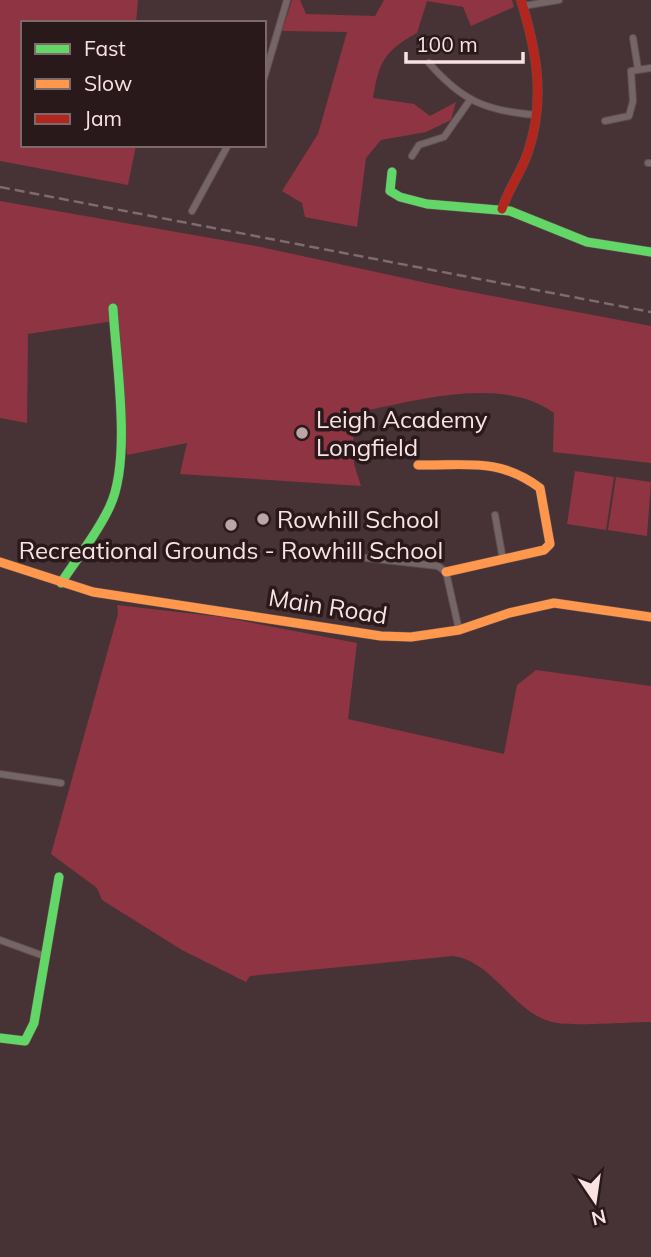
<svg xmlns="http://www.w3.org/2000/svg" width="651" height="1257" viewBox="0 0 651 1257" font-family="Mulish,sans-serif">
  <rect width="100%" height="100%" fill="#473335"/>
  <path fill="#8f3442" d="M 0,0 L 138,0 L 136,23 L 23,23 L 23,145 L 136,145 L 128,185 L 0,161 Z
    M 292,0 L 300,0 L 306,14 L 375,16 L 384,0 L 512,0 L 514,7 L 471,26 L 463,7 L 427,1 L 417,33 C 384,51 379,62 373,98 L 414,104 L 430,116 L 456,102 L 451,120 L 426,132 L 381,140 L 366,158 L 357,227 L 305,217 L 302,203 L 282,191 L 318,134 L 347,32 L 282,31 Z
    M 0,201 L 256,246 L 450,288 L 651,326 L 651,463 L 553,452 L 554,413 C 501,374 413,402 353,413 L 354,464 L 361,486 L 180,474 L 187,443 L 127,455 L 114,321 L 28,334 L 27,423 L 0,418 Z
    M 575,471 L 614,477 L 606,530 L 567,524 Z
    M 616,477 L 651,482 L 647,536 L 608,530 Z
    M 117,605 L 222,617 L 357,643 L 348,719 L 504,754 L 517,685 L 536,670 L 651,686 L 651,1022 C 628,1022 571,1027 552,1022 C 513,1012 493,961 453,956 L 250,976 L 246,982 L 182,950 L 102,900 L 97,888 L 51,854 L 118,614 Z"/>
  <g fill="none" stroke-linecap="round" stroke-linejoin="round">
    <g stroke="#615051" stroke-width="8">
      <path id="street" d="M 523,6 L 559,0
        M 633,38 L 638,69
        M 429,63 C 462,101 486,111 536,115
        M 264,78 L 287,0
        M 605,121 L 629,116 L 633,101 L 631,71 L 651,68
        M 412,156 L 419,145 L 444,137 L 470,100
        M 648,163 L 651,163
        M 192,211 L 228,145
        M 495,515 L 503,560
        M 358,557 L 438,566 L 446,572 L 459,630
        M 0,774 L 61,783
        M 0,940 L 44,956"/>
    </g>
    <g stroke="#615051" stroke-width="10">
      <path id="fast" d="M 392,172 L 390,191 L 400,197 L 427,204 L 510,211 L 587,242 L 651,252
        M 61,583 C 77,558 98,533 110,506 C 132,459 116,361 113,308
        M 0,1038 L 25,1041 L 34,1023 L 59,877"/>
    </g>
    <g stroke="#615051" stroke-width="10">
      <path id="slow" d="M 418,465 C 466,466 499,457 540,488 L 550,544 L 544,550 L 446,572
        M 0,562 L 93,592 L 381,636 L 411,637 L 459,630 L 509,613 L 554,603 L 651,617"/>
    </g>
    <g stroke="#615051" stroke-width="10">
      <path id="jam" d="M 502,209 C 508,190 520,174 527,155 C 546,102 537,52 521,0"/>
    </g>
    <use href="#street" stroke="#756567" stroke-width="6"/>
    <use href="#fast" stroke="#63d668" stroke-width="9"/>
    <use href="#slow" stroke="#ff974d" stroke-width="9"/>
    <use href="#jam" stroke="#b3261e" stroke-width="9"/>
    <path stroke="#7c6c6d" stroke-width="2.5" stroke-dasharray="10 5" stroke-linecap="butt" d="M 0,187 L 651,312"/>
  </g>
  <g fill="#bba5a6" stroke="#2a191a" stroke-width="2.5">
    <circle cx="302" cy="433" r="7"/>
    <circle cx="263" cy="519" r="7"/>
    <circle cx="231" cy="525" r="7"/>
  </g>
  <g text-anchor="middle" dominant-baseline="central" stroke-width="7" stroke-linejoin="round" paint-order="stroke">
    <g font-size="24" fill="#fae2e3" stroke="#2a191a" text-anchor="start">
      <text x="316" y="419">Leigh Academy<tspan x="316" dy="28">Longfield</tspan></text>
      <text x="277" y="519">Rowhill School</text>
      <text x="231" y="550" text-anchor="middle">Recreational Grounds - Rowhill School</text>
    </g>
    <g font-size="24" fill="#fae2e3" stroke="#2a191a">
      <text transform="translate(328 606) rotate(9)">Main Road</text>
    </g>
  </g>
  <rect x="21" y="21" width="245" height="126" fill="#2a191a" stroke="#7d696a" stroke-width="2"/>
  <rect x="35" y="44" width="35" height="10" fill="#63d668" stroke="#7d696a" stroke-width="2"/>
  <text x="84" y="56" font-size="21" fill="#fae2e3">Fast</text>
  <rect x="35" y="79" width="35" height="10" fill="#ff974d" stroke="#7d696a" stroke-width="2"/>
  <text x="84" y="91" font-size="21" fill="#fae2e3">Slow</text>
  <rect x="35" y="114" width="35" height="10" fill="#b3261e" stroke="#7d696a" stroke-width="2"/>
  <text x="84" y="126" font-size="21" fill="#fae2e3">Jam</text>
  <g transform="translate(595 1201) rotate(167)" stroke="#2a191a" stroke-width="5" paint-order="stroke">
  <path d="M0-5L12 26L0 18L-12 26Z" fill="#fae2e3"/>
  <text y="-10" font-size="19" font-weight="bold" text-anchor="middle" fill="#fae2e3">N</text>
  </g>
  <path d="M406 52v10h117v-10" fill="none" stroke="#fae2e3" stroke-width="3.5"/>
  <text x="416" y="52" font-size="21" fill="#fae2e3" stroke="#2a191a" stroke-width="5" paint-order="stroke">100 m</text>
</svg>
